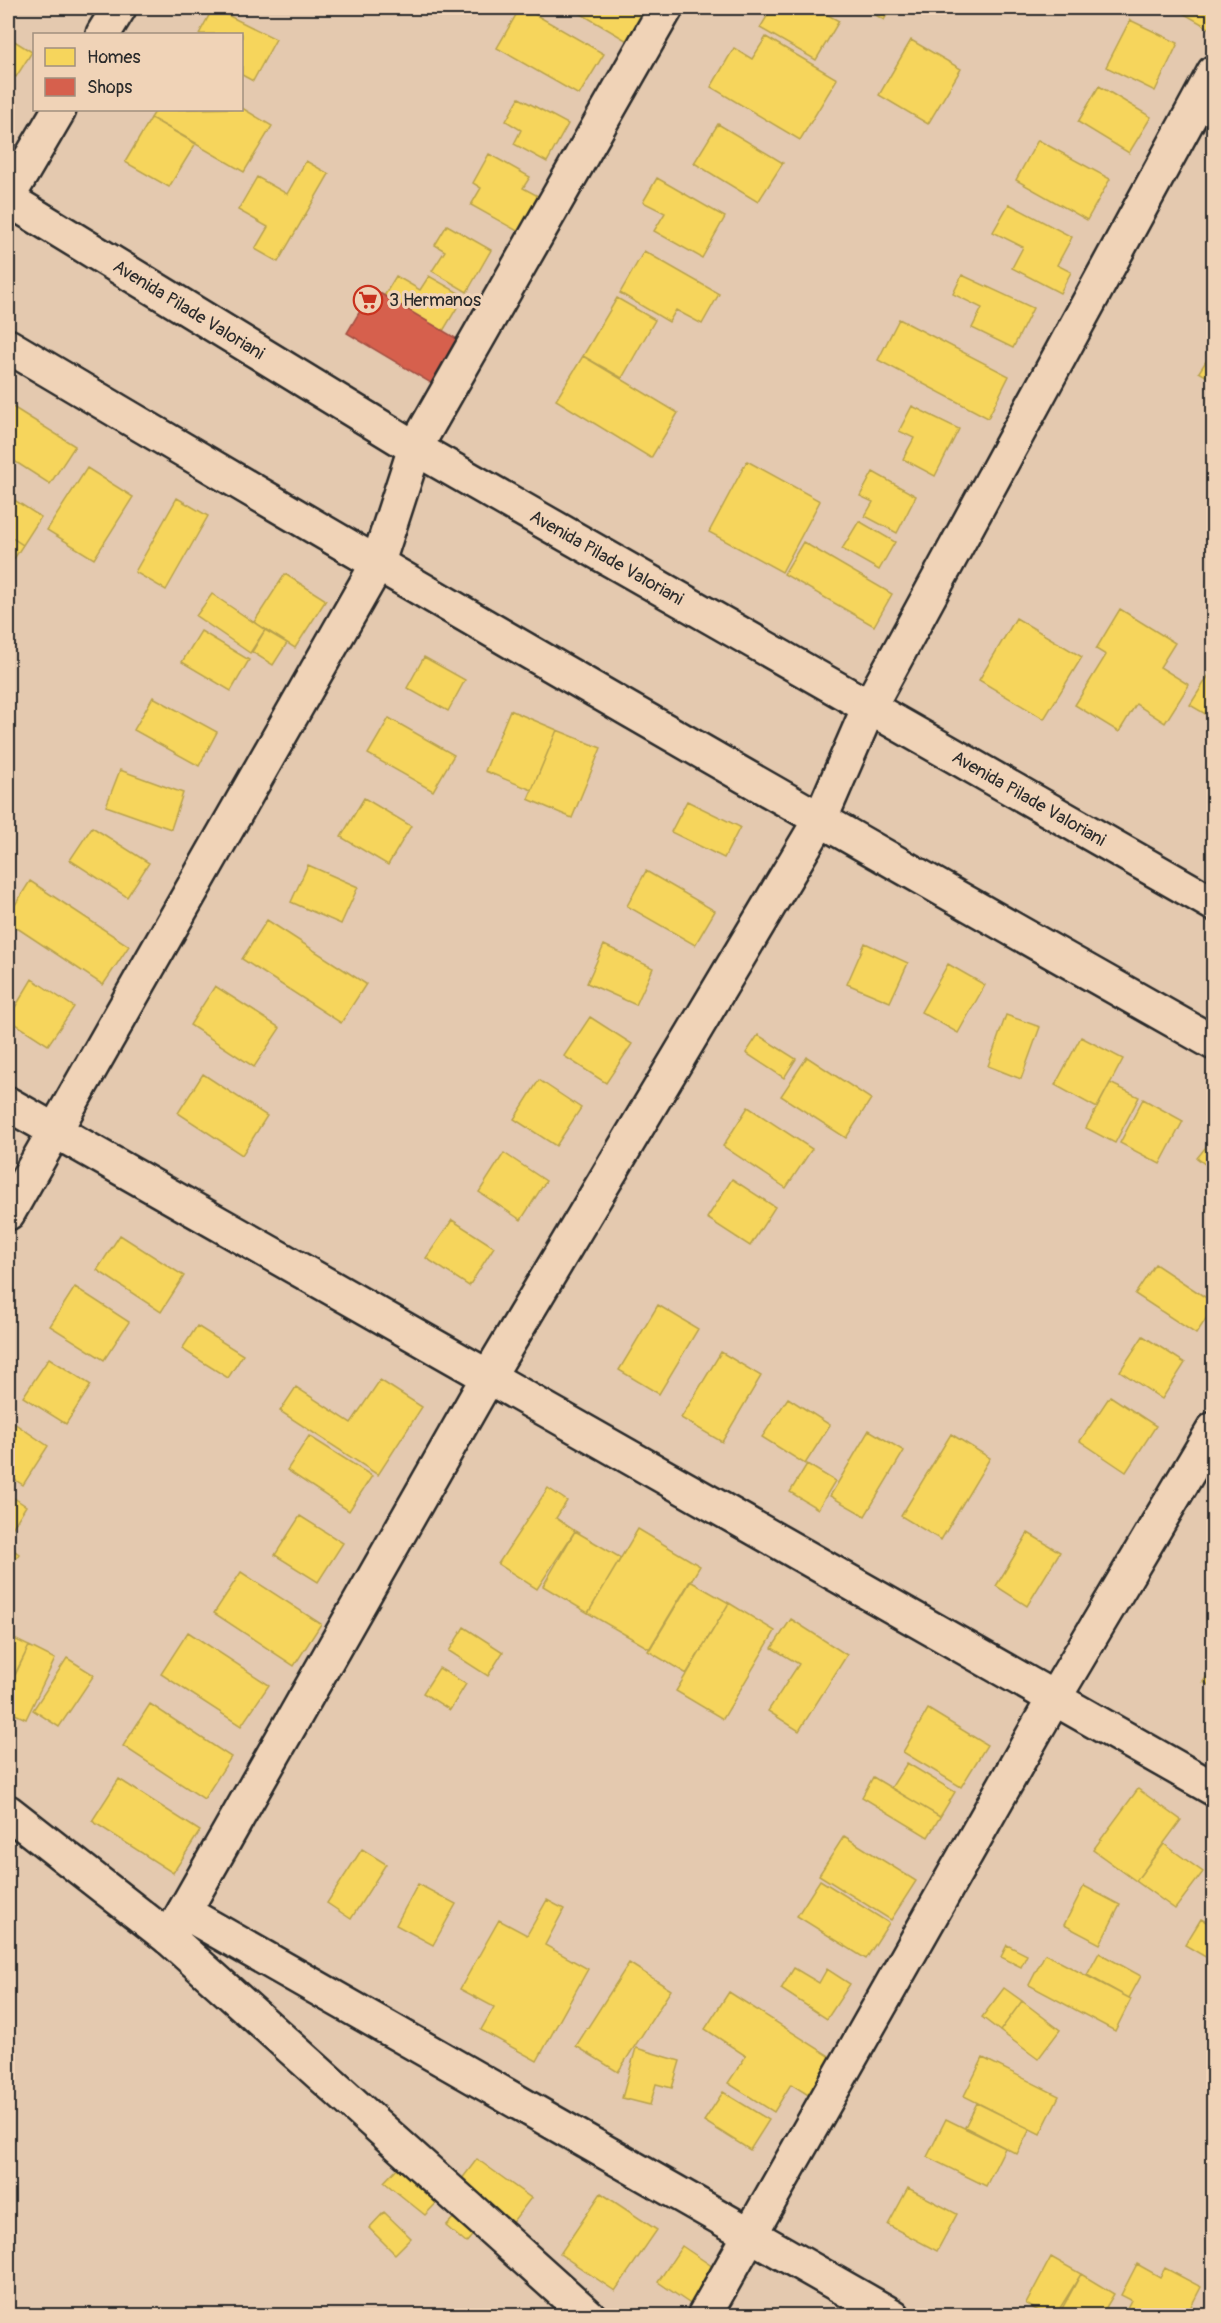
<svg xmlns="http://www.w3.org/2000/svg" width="1221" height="2323" viewBox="0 0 1221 2323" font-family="Pangolin,sans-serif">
  <rect width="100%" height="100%" fill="#e4c9af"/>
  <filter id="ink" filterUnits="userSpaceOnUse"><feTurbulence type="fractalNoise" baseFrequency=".0167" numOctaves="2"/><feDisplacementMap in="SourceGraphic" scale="12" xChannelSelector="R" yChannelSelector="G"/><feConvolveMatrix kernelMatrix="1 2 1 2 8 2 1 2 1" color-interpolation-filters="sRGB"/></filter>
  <g filter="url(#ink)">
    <path fill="#f6d55c" stroke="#b9a24d" stroke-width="1.5" d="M 213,8 L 276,39 L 253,81 L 242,75 L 242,34 L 199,34 Z
      M 520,8 L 524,8 L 604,54 L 579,95 L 497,48 Z
      M 571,8 L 638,8 L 647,12 L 629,42 Z
      M 772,8 L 815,8 L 839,21 L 816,60 L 760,28 Z
      M 864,8 L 891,8 L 884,20 Z
      M 1174,8 L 1214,8 L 1214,31 Z
      M 1130,20 L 1178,43 L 1155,91 L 1106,67 Z
      M 8,37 L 32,52 L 16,77 L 8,71 Z
      M 766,37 L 837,79 L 800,140 L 711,87 L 734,48 L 752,59 Z
      M 911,40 L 961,69 L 928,124 L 879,95 Z
      M 1099,86 L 1151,117 L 1129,153 L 1078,122 Z
      M 519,98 L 568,124 L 547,162 L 514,144 L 521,130 L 506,121 Z
      M 242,108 L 272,126 L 244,172 L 151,118 L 156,110 Z
      M 151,118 L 196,143 L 169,187 L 125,162 Z
      M 718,124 L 783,163 L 758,202 L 694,163 Z
      M 1038,140 L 1110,179 L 1087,220 L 1016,180 Z
      M 489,154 L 530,177 L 523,188 L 540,197 L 521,233 L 471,205 L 481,188 L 473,183 Z
      M 306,161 L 329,174 L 278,262 L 255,249 L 268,227 L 238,210 L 257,177 L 287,194 Z
      M 657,178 L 725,217 L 702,258 L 654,231 L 665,213 L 643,202 Z
      M 1009,204 L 1072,237 L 1057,265 L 1071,272 L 1060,293 L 1012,268 L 1023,247 L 993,232 Z
      M 447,225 L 491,250 L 467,292 L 432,271 L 445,251 L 435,245 Z
      M 644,251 L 719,294 L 702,324 L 676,310 L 669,322 L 620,293 Z
      M 962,275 L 1033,308 L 1013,348 L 972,328 L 982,308 L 953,294 Z
      M 396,276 L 420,290 L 429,276 L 464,296 L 443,331 L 384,296 Z
      M 617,298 L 655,320 L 622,378 L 583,356 Z
      M 899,319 L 1009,376 L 988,418 L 878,360 Z
      M 1214,349 L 1214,381 L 1199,372 Z
      M 583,356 L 678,413 L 651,458 L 556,400 Z
      M 8,404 L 75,446 L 50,484 L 8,457 Z
      M 912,406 L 959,429 L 935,476 L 903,459 L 914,438 L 899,431 Z
      M 747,461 L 820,501 L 782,572 L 709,532 Z
      M 87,468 L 133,497 L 94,559 L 47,530 Z
      M 873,472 L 916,496 L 897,533 L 865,516 L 873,502 L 860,496 Z
      M 8,496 L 41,517 L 23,545 L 8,535 Z
      M 177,498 L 208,516 L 166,590 L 135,572 Z
      M 859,521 L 895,542 L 879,570 L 842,549 Z
      M 8,535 L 23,545 L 8,568 Z
      M 803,542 L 892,594 L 874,626 L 784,574 Z
      M 285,574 L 326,600 L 295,648 L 254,622 Z
      M 212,594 L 265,630 L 250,653 L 196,616 Z
      M 1120,609 L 1175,643 L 1160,667 L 1189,685 L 1165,723 L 1136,704 L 1119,732 L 1075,705 L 1106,655 L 1096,649 Z
      M 1016,618 L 1082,657 L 1044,719 L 979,680 Z
      M 265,630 L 287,643 L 273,665 L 252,652 Z
      M 201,631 L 249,660 L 231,691 L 182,662 Z
      M 424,657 L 465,680 L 448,711 L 407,688 Z
      M 1214,667 L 1214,719 L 1190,705 Z
      M 153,697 L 217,732 L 199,766 L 134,730 Z
      M 510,710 L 557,730 L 532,790 L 485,771 Z
      M 389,718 L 454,755 L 433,791 L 368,754 Z
      M 557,730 L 601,748 L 572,818 L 528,799 Z
      M 120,770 L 183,793 L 171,829 L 106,806 Z
      M 364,798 L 411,826 L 388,865 L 341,837 Z
      M 687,801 L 740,827 L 724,858 L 671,832 Z
      M 92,827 L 149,863 L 127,897 L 70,860 Z
      M 308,865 L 358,887 L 341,924 L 291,902 Z
      M 646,871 L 715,911 L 695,945 L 627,906 Z
      M 30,881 L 129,946 L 103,985 L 8,922 L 8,916 Z
      M 267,920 L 366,984 L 341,1023 L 242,959 Z
      M 865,943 L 908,963 L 890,1002 L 847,984 Z
      M 604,945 L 653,968 L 636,1005 L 587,983 Z
      M 948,964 L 985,985 L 958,1033 L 921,1012 Z
      M 32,979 L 74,1007 L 48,1045 L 8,1019 Z
      M 215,986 L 280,1028 L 254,1067 L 190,1025 Z
      M 1006,1015 L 1040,1027 L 1021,1079 L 988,1066 Z
      M 590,1017 L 632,1044 L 606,1083 L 564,1056 Z
      M 758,1035 L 796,1059 L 784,1078 L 746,1053 Z
      M 1081,1037 L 1123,1059 L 1097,1108 L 1055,1085 Z
      M 807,1057 L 871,1099 L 846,1138 L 781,1096 Z
      M 203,1074 L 267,1116 L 242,1155 L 178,1113 Z
      M 539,1080 L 581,1108 L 556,1146 L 514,1119 Z
      M 1110,1083 L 1139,1097 L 1115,1143 L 1086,1128 Z
      M 1143,1099 L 1183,1121 L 1160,1164 L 1120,1143 Z
      M 748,1107 L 812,1149 L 786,1188 L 723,1146 Z
      M 1214,1137 L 1214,1171 L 1197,1158 Z
      M 504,1153 L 546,1181 L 521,1220 L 479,1192 Z
      M 732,1179 L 775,1207 L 750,1246 L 707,1218 Z
      M 452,1220 L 494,1247 L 469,1286 L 426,1258 Z
      M 120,1235 L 184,1276 L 161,1312 L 97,1270 Z
      M 1155,1264 L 1214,1303 L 1214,1307 L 1196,1334 L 1135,1294 Z
      M 75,1287 L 129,1322 L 104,1360 L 50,1326 Z
      M 658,1305 L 698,1329 L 659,1394 L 619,1370 Z
      M 197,1326 L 243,1355 L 228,1378 L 182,1349 Z
      M 1143,1336 L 1185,1363 L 1162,1399 L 1120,1371 Z
      M 721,1352 L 761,1376 L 722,1442 L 681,1418 Z
      M 49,1358 L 91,1385 L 66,1424 L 23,1397 Z
      M 380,1380 L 422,1407 L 378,1475 L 280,1411 L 296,1387 L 351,1423 Z
      M 1110,1396 L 1156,1426 L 1126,1472 L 1080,1441 Z
      M 788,1398 L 830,1425 L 805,1464 L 762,1437 Z
      M 8,1419 L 48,1446 L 23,1485 L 8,1475 Z
      M 869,1430 L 904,1451 L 865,1516 L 830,1496 Z
      M 951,1434 L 990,1458 L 941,1540 L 901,1516 Z
      M 309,1436 L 372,1476 L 349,1511 L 287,1470 Z
      M 807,1464 L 835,1481 L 818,1509 L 790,1492 Z
      M 548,1488 L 567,1501 L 556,1518 L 575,1531 L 537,1589 L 498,1564 Z
      M 8,1494 L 26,1506 L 8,1535 Z
      M 300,1516 L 343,1543 L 318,1582 L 275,1555 Z
      M 638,1529 L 700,1566 L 650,1649 L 588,1613 Z
      M 575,1531 L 621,1558 L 588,1613 L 543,1586 Z
      M 1028,1533 L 1060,1552 L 1027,1606 L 996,1586 Z
      M 8,1546 L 19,1554 L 8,1571 Z
      M 241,1572 L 321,1624 L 294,1666 L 214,1613 Z
      M 690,1581 L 729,1603 L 687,1674 L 648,1651 Z
      M 729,1603 L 775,1631 L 723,1719 L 676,1691 Z
      M 791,1619 L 847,1655 L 799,1731 L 768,1711 L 799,1664 L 772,1648 Z
      M 464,1627 L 503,1652 L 488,1676 L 449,1651 Z
      M 188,1632 L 269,1685 L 241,1726 L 161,1674 Z
      M 8,1636 L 29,1646 L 11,1682 L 8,1680 Z
      M 29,1646 L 55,1659 L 26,1719 L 8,1711 L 8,1690 Z
      M 67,1658 L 94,1675 L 59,1727 L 33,1710 Z
      M 1214,1666 L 1214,1688 L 1203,1682 Z
      M 439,1668 L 466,1684 L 450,1710 L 423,1693 Z
      M 150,1704 L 231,1757 L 204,1799 L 123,1746 Z
      M 928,1709 L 987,1745 L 961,1787 L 903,1752 Z
      M 907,1763 L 955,1792 L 940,1817 L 891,1788 Z
      M 873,1777 L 940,1817 L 928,1837 L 862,1797 Z
      M 119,1779 L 200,1831 L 173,1873 L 92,1821 Z
      M 1138,1789 L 1181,1820 L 1136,1881 L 1093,1850 Z
      M 844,1836 L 916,1881 L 891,1920 L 819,1875 Z
      M 1164,1844 L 1203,1872 L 1175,1909 L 1136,1881 Z
      M 362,1849 L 386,1864 L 351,1919 L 327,1903 Z
      M 820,1880 L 889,1923 L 866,1959 L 797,1916 Z
      M 418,1884 L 456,1904 L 433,1945 L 396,1925 Z
      M 1084,1886 L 1120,1905 L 1100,1944 L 1064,1925 Z
      M 547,1900 L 564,1909 L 545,1945 L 588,1969 L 537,2061 L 481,2030 L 494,2007 L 460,1989 L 499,1920 L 527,1935 Z
      M 1201,1919 L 1214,1926 L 1214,1962 L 1185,1945 Z
      M 1007,1945 L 1027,1955 L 1021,1967 L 1001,1957 Z
      M 1099,1953 L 1141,1976 L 1129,1998 L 1087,1975 Z
      M 1045,1954 L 1131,1999 L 1115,2031 L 1029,1985 Z
      M 629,1963 L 671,1990 L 618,2072 L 576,2046 Z
      M 794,1968 L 819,1983 L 827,1969 L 850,1984 L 827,2019 L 781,1989 Z
      M 1004,1988 L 1022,2001 L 1000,2031 L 982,2017 Z
      M 729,1992 L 845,2066 L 821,2103 L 791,2084 L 774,2112 L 728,2083 L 746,2056 L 705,2029 Z
      M 1022,2001 L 1060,2030 L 1038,2059 L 1000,2031 Z
      M 636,2048 L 680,2061 L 672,2088 L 656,2084 L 650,2105 L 622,2098 Z
      M 983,2058 L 1059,2096 L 1040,2134 L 964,2096 Z
      M 723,2092 L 769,2120 L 750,2150 L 704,2121 Z
      M 977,2103 L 1030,2129 L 1017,2154 L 965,2127 Z
      M 946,2119 L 1005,2148 L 986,2186 L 927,2157 Z
      M 477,2159 L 531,2198 L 511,2224 L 458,2184 Z
      M 403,2162 L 444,2195 L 425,2215 L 384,2182 Z
      M 908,2188 L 957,2214 L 937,2251 L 888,2225 Z
      M 601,2193 L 657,2230 L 615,2291 L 560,2254 Z
      M 462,2208 L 481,2225 L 466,2243 L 446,2226 Z
      M 384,2212 L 411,2238 L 395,2254 L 369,2228 Z
      M 682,2246 L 725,2275 L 701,2311 L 658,2282 Z
      M 1051,2257 L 1081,2274 L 1058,2316 L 1047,2316 L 1026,2304 Z
      M 1137,2264 L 1160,2277 L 1165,2268 L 1201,2287 L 1186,2316 L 1123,2316 L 1131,2300 L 1121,2295 Z
      M 1081,2274 L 1114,2294 L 1101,2316 L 1055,2316 Z"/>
    <path fill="#d6604d" stroke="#a35043" stroke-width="1.5" d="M 373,289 L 457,339 L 431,383 L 347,333 Z"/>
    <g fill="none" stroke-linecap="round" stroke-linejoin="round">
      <g stroke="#2b2b2b" stroke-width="38">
        <g id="street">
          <path d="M 103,34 L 119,8"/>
          <path d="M 8,197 L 59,110"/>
          <path id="s1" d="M 8,199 L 415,448 L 1214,904"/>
          <path d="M 8,346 C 407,583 809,815 1214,1043"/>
          <path d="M 8,1104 L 1214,1789"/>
          <path d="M 8,1213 L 377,565 L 415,448 L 666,8"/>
          <path d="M 8,1812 L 169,1938 L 589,2316"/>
          <path d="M 184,1912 L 893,2316"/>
          <path d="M 169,1938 L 488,1377 L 820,820 L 869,707 L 1214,72"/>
          <path d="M 704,2316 L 1053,1700 L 1214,1429"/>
        </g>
      </g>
      <use href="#street" stroke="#f0d3b7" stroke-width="33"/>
    </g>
  </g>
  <defs>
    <g id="supermarket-ring" transform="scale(1.5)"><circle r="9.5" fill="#f0d3b7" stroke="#c8321e" stroke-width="1.5"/><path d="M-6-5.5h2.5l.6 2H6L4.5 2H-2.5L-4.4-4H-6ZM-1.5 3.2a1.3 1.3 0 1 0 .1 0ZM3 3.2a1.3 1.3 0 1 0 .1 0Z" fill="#c8321e"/></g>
  </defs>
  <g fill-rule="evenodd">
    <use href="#supermarket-ring" x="368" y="300"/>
  </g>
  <g text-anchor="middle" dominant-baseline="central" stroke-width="6" stroke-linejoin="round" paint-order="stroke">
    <g font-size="18" fill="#2b2b2b" stroke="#f0d3b7" text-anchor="start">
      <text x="389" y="300">3 Hermanos</text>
    </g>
    <g font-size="18" fill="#2b2b2b" stroke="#f0d3b7">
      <text stroke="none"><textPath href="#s1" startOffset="212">Avenida Pilade Valoriani</textPath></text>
      <text stroke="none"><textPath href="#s1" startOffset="698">Avenida Pilade Valoriani</textPath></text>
      <text stroke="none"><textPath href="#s1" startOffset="1184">Avenida Pilade Valoriani</textPath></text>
    </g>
  </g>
  <rect width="1221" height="2323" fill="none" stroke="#f0d3b7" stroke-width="30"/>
  <rect x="15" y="15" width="1191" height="2293" fill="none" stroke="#2b2b2b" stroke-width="2" filter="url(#ink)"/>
  <rect x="33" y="33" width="210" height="78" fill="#f0d3b7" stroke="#a1907f" stroke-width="1.5"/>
  <rect x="45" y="48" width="30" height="18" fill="#f6d55c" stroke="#a1907f" stroke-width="1.5"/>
  <text x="87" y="63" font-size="18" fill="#2b2b2b">Homes</text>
  <rect x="45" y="78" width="30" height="18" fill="#d6604d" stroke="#a1907f" stroke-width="1.5"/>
  <text x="87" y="93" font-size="18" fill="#2b2b2b">Shops</text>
</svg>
